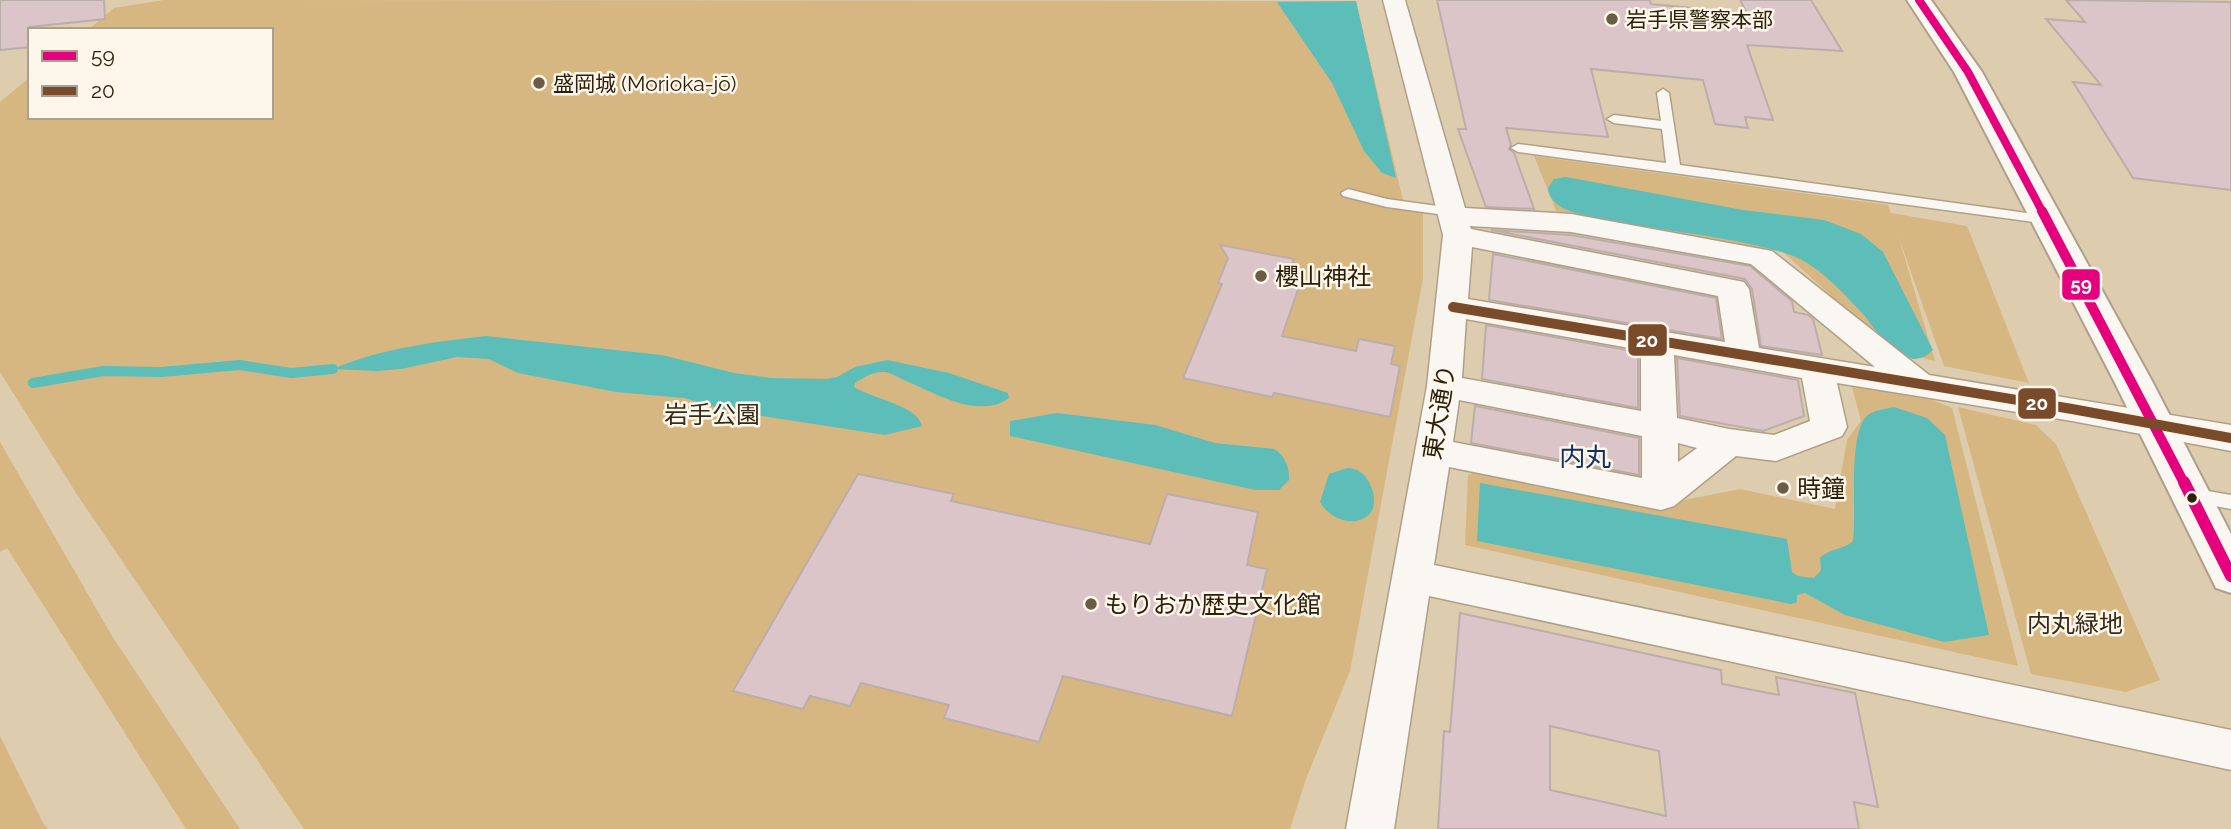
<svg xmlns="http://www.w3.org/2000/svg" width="2231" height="829" viewBox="0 0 2231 829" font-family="Raleway,'Noto Sans JP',sans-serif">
  <rect width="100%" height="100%" fill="#deccae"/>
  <path fill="#d6b781" d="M 164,0 L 1356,1 L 1405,209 L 1423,213 L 1423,278 L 1350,671 L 1306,779 L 1290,829 L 304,829 L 78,496 L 0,372 L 0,102 L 30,77 L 30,117 L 271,117 L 271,30 L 88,30 L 114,8 Z
    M 1534,156 L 1888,205 L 1891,213 L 1967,226 L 2029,383 L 1944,366 L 1898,235 L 1935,361 L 1891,350 L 1783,252 L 1557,213 Z
    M 1851,383 L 1930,399 L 1952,408 L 2018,666 L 1465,545 L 1468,475 L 1496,466 L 1679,501 L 1740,489 L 1835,509 L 1847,440 L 1861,421 Z
    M 1958,407 L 2036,425 L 2056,444 L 2160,680 L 2126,692 L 2031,674 Z
    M 0,442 L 112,636 L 240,829 L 186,829 L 7,548 L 0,552 Z
    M 0,736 L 43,823 L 48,829 L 0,829 Z"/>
  <path fill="#5dbdb9" d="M 1356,1 L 1396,178 L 1382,173 L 1364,151 L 1332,83 L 1277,2 Z
    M 1566,177 L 1743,210 L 1824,220 L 1861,234 L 1883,252 L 1933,350 C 1928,355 1921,359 1914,359 C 1891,357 1876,329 1863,314 C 1842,292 1818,264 1788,254 C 1732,236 1672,233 1615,221 C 1598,217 1578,216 1563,208 C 1555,204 1548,196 1548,188 L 1554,179 Z
    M 486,336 L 662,355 L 734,373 L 771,378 L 827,379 L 837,377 L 855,367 L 887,360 L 949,373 L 1008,393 L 1009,398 C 979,420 935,393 906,381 C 899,378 892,373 885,372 C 874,371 864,377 855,383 L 854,387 C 871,398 919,406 922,426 L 885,435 L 730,411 L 684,398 L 616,392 L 518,373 L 489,359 L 457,357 L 401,369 L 377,371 L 333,369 C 382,348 434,342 486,336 Z
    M 1894,407 L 1927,418 L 1945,435 L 1989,635 L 1944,642 L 1845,615 L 1805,593 L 1797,595 L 1797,602 L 1791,604 L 1477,541 L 1480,483 L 1787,539 L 1792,572 L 1798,576 L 1814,578 L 1821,570 L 1820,558 C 1829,548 1844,550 1853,541 C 1857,514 1847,432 1868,415 C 1874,410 1886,409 1894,407 Z
    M 1057,413 L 1155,425 L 1215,443 L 1274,449 C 1284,454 1290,468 1289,480 L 1279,490 L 1255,490 L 1010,436 L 1010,421 Z
    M 1347,468 C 1357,468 1364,473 1369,482 C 1391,525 1338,534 1320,502 L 1329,474 Z"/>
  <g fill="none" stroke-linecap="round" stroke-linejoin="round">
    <path stroke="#5dbdb9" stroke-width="10" d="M 33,383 L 103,371 L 161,372 L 240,365 L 291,373 L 333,369"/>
  </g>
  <path fill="#dbc5c9" stroke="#bdada9" stroke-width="2" fill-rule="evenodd" d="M 0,0 L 104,0 L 105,19 L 30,27 L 30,47 L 0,50 Z
    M 1437,0 L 1650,0 L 1651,4 L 1747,13 L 1740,0 L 1811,0 L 1842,51 L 1747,45 L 1773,120 L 1745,117 L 1748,128 L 1715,124 L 1703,80 L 1591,69 L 1608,137 L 1506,128 L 1511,145 L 1509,149 L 1514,153 L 1534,209 L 1486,207 L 1458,129 L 1466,129 Z
    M 2066,0 L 2231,2 L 2231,190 L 2133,178 L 2073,82 L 2101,85 L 2046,19 L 2085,22 Z
    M 1491,230 L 1571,235 L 1750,266 L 1792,301 L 1794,312 L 1808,315 L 1813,319 L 1822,355 L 1761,346 L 1752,289 L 1745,279 Z
    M 1220,245 L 1294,259 L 1291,266 L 1305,269 L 1282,336 L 1356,351 L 1359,339 L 1395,346 L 1391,364 L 1400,366 L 1390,417 L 1274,393 L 1272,397 L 1183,378 L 1222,284 L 1218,283 L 1228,258 Z
    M 1493,254 L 1716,298 L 1722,339 L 1489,300 Z
    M 1486,325 L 1638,352 L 1638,408 L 1482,379 Z
    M 1677,358 L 1798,380 L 1804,416 L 1763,431 L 1680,416 Z
    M 1475,406 L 1639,438 L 1639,475 L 1471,443 Z
    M 858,474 L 954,494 L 951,501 L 1150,544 L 1167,494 L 1258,512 L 1247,565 L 1267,569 L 1232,716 L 1063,676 L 1039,742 L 944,718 L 949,705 L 861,683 L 850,706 L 810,696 L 803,709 L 733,691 Z
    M 1460,613 L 1721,670 L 1722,684 L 1779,695 L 1776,677 L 1855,693 L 1878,807 L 1854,802 L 1859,829 L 1438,829 L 1444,731 L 1450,732 ZM 1550,726 L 1659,751 L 1666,816 L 1550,790 Z"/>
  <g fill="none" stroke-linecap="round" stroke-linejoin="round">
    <g stroke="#aea088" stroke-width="3">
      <path id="lane" d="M 1663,89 L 1669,93 L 1680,165 L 2048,216 L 2055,220 L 2048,224 L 1518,152 L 1511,148 L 1518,144 L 1666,163 L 1662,129 L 1614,123 L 1607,119 L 1614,115 L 1661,121 L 1657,93 Z
        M 1348,189 L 1387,199 L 1452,208 L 1459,212 L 1452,216 L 1387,207 L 1343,196 L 1341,193 Z
        M 2190,488 L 2231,495 L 2231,509 L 2183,500 L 2181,495 L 2183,490 Z"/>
    </g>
    <g stroke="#aea088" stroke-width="3">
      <path id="street" d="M 1383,0 L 1405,0 L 1465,208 L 1571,214 L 1772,251 L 1929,375 L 2231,425 L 2231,451 L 2072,421 L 1837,383 L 1847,427 L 1842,436 L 1776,461 L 1736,456 L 1674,506 L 1661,510 L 1449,467 L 1434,565 L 2231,730 L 2231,770 L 1429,596 L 1394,829 L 1346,829 L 1427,386 L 1443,235 ZM 1470,226 L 1571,232 L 1751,264 L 1875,367 L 1759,348 L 1749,289 L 1744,282 L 1471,229 ZM 1472,247 L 1718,296 L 1725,342 L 1468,299 ZM 1466,319 L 1641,350 L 1641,411 L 1462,378 ZM 1674,355 L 1802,378 L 1810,421 L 1774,435 L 1729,429 L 1677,418 ZM 1459,400 L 1642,436 L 1642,478 L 1453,442 ZM 1678,443 L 1697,448 L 1678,462 Z"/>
    </g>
    <g stroke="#aea088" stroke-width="4">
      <path id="highway" d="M 1907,0 L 1931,0 L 1982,72 L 2152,381 L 2231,534 L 2231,593 L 2216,588 L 2114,381 L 1954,72 Z"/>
    </g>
    <use href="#lane" fill="#faf7f3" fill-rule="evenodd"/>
    <use href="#street" fill="#faf7f3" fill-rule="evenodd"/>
    <use href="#highway" fill="#faf7f3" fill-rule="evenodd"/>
    <g stroke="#fdf6eb" stroke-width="11">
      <path id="bus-1-far2" d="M 1919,0 L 1968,72 L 2043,213"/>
    </g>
    <g stroke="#fdf6eb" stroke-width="15">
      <path id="bus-1-far1" d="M 2042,211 L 2184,483"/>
    </g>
    <g stroke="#fdf6eb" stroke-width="18">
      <path id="bus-1" d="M 2184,482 L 2231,576"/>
    </g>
    <g stroke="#fdf6eb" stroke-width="15">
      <path id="bus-2" d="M 1453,307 L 2072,409 L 2231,438"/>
    </g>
    <use href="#bus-1-far2" stroke="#e5007d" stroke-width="8"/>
    <use href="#bus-1-far1" stroke="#e5007d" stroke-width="10"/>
    <use href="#bus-1" stroke="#e5007d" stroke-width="12"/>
    <use href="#bus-2" stroke="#7a4b2a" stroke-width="10"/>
  </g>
  <g fill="#6b5c43" stroke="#fdf6eb" stroke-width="2.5">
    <circle cx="1612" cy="19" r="7"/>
    <circle cx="539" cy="83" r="7"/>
    <circle cx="1261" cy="276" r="7"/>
    <circle cx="1783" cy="488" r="7"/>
    <circle cx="1091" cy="604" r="7"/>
  </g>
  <circle fill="#2d200a" stroke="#fdf6eb" stroke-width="2.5" cx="2192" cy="498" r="6"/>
  <g text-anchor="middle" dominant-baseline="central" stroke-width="5" stroke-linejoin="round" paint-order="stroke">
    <g font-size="21" fill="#2d200a" stroke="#fdf6eb" text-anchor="start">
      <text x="1626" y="19">岩手県警察本部</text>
      <text x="553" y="83">盛岡城 (Morioka-jō)</text>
    </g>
    <g font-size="24" fill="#2d200a" stroke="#fdf6eb" text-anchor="start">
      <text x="1275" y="276">櫻山神社</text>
      <text x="1797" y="488">時鐘</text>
      <text x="1105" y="604">もりおか歴史文化館</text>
    </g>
    <g font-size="24" fill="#2d200a" stroke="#fdf6eb">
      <text transform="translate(1439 412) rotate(-81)">東大通り</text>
    </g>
    <g font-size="24" fill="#352a18" stroke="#fdf6eb">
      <text x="712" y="414">岩手公園</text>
      <text x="2075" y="623">内丸緑地</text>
    </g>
    <g font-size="26" fill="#113165" stroke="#fdf6eb">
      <text x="1585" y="457">内丸</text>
    </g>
  </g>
  <g stroke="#fdf6eb" stroke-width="2.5">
    <rect x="2061" y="268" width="40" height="33" rx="7" fill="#e5007d"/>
    <rect x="1627" y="323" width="41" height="34" rx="7" fill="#7a4b2a"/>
    <rect x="2017" y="387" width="40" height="33" rx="7" fill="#7a4b2a"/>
  </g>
  <g font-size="19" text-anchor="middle" font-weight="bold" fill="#fff">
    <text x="2081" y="291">59</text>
    <text x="1647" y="347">20</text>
    <text x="2037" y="410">20</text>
  </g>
  <rect x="28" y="28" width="245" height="91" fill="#fdf6eb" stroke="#aaa091" stroke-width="2"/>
  <rect x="42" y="51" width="35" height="10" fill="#e5007d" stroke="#aaa091" stroke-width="2"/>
  <text x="91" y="63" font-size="21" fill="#2d200a">59</text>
  <rect x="42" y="86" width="35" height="10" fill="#7a4b2a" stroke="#aaa091" stroke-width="2"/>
  <text x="91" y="98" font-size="21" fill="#2d200a">20</text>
</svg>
